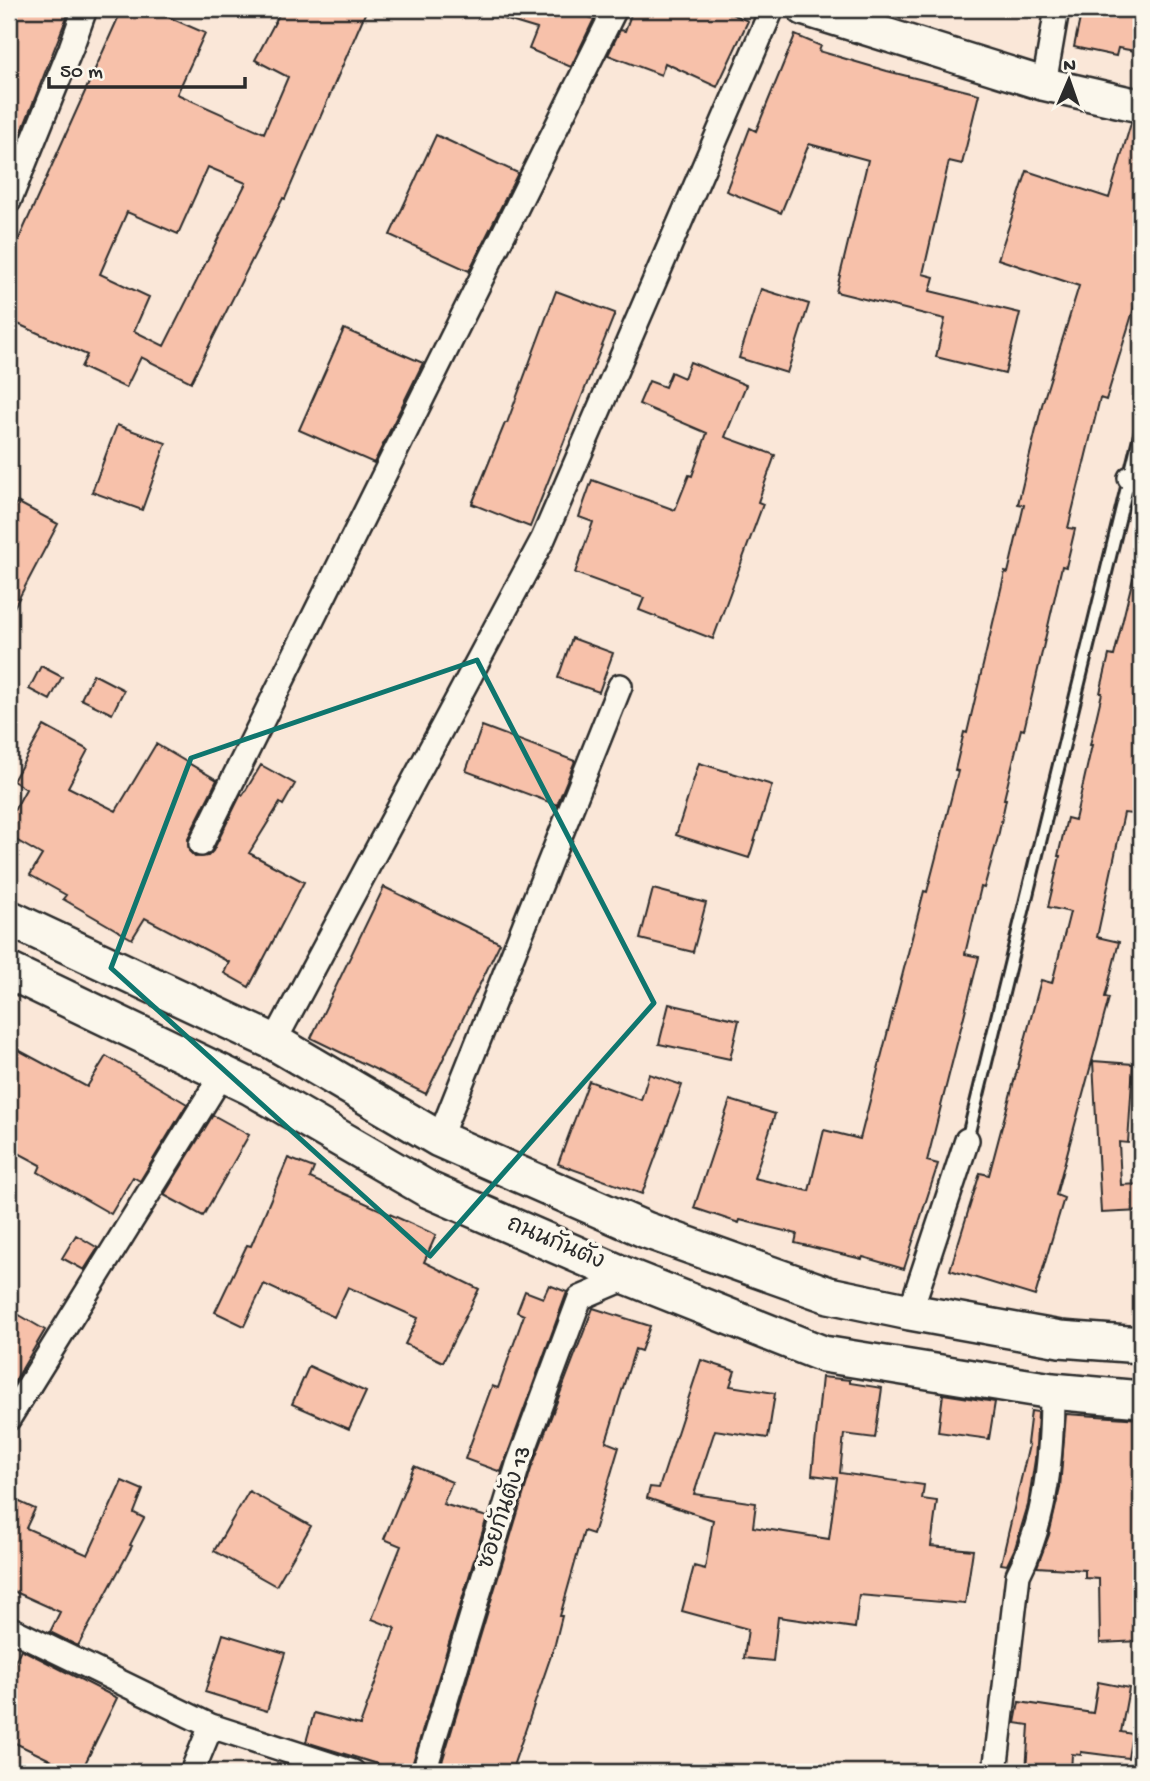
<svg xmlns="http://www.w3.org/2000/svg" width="1150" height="1781" viewBox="0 0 1150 1781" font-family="'Gochi Hand','Playpen Sans Thai',sans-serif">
  <rect width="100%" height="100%" fill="#fae7d8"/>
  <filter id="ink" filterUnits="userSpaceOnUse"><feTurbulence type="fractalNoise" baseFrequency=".0143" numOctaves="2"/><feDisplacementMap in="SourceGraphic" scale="14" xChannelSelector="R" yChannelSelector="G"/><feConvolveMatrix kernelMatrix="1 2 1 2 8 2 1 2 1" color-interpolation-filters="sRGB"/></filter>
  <g filter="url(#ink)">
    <path fill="#f7c1aa" stroke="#2b2b2b" stroke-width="2" fill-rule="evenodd" d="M 9,9 L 70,9 L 9,164 Z
      M 122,9 L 150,9 L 205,33 L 177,94 L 264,133 L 288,77 L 255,60 L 282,9 L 367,9 L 285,199 L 283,198 L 191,382 L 141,357 L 126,388 L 81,367 L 87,355 L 9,320 L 9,261 ZM 208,167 L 246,183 L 164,346 L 134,331 L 149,297 L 100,274 L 127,212 L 178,234 Z
      M 487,9 L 570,9 L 594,19 L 571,67 L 529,49 L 537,29 L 487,14 Z
      M 633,9 L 720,9 L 748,21 L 717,87 L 665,63 L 661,75 L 608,55 L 620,30 L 625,31 Z
      M 1082,9 L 1141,9 L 1141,52 L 1118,48 L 1116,56 L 1074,47 Z
      M 795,35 L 821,46 L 819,51 L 887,71 L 979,94 L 962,164 L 949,161 L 923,274 L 934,277 L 930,291 L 1020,313 L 1005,374 L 936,357 L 945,319 L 836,292 L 868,160 L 809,144 L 781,213 L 726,191 L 750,128 L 756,131 Z
      M 1131,123 L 1141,124 L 1141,285 L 1106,400 L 1100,398 L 1068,528 L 1075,529 L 1066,567 L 1062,566 L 1024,730 L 1021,729 L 1004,799 L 1006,799 L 998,837 L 984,888 L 981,887 L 965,954 L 979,957 L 927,1161 L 938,1164 L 904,1269 L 863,1257 L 862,1259 L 795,1243 L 797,1234 L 740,1220 L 739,1223 L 694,1208 L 730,1100 L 775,1114 L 754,1178 L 809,1191 L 824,1130 L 860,1139 L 924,891 L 927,892 L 941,838 L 958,771 L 955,770 L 964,732 L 967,733 L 1005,572 L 1008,573 L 1024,505 L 1018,504 L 1042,405 L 1079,286 L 998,259 L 1027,171 L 1109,198 Z
      M 436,135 L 518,173 L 469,271 L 390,235 Z
      M 761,289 L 809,304 L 787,373 L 739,358 Z
      M 556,291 L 615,313 L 530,527 L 472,504 L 505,423 L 507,423 Z
      M 344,329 L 423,363 L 374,463 L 299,430 Z
      M 690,362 L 746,385 L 725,437 L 775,455 L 758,502 L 763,504 L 713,639 L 639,610 L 644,598 L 575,573 L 593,522 L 579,517 L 592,480 L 675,510 L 689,475 L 692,476 L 707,433 L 639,404 L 649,381 L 665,387 L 671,372 L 684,378 Z
      M 117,425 L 166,443 L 142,510 L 92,492 Z
      M 17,502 L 58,524 L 9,617 L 9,517 Z
      M 1133,578 L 1141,579 L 1141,775 L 1132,814 L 1124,813 L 1097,937 L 1119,942 L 1105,997 L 1109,998 L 1056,1195 L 1064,1198 L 1035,1296 L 950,1270 L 980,1173 L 989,1175 L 1041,980 L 1052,983 L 1070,912 L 1048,907 L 1060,856 L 1058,856 L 1067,818 L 1075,820 L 1092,745 L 1090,745 L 1102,693 L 1100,693 L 1109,655 L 1114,656 Z
      M 572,638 L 613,653 L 599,692 L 558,678 Z
      M 41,666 L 62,677 L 50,700 L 29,689 Z
      M 93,674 L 124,690 L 112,714 L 81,699 Z
      M 44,726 L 88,750 L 68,787 L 116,811 L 156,744 L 217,780 L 188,838 L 189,851 L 195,857 L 208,856 L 213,851 L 241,794 L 243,795 L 261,765 L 295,784 L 283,805 L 280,803 L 249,853 L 304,882 L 249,987 L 224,973 L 229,962 L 145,918 L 132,939 L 63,899 L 66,895 L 30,875 L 42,855 L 9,836 L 9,820 L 26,789 L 13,781 Z
      M 482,726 L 575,761 L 557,805 L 466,771 Z
      M 699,763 L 772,785 L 749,858 L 676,835 Z
      M 384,887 L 500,943 L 426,1094 L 311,1038 Z
      M 653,889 L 706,903 L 693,952 L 640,939 Z
      M 669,1004 L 739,1020 L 730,1059 L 659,1044 Z
      M 9,1045 L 87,1087 L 106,1056 L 187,1104 L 140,1181 L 133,1177 L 111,1214 L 38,1172 L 41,1165 L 9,1148 Z
      M 1093,1061 L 1133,1064 L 1128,1143 L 1119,1142 L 1121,1185 L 1141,1184 L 1141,1211 L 1101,1213 Z
      M 649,1074 L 682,1085 L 642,1194 L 558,1164 L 589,1081 L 641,1100 Z
      M 213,1115 L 249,1135 L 203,1216 L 164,1195 Z
      M 288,1158 L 314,1168 L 310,1178 L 436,1235 L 424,1262 L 479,1289 L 443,1362 L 405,1344 L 418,1318 L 348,1287 L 334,1317 L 264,1284 L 244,1326 L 215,1312 L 247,1245 L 251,1246 Z
      M 76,1235 L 98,1248 L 84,1270 L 62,1258 Z
      M 549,1285 L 567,1292 L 501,1472 L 465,1459 L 492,1386 L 498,1388 L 524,1315 L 517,1312 L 525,1291 L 543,1298 Z
      M 593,1308 L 650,1326 L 641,1351 L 635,1349 L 606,1442 L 619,1447 L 593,1534 L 584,1531 L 560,1616 L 562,1616 L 555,1644 L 511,1772 L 439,1772 L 531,1469 Z
      M 9,1309 L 45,1330 L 9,1391 Z
      M 701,1360 L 735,1371 L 730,1386 L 775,1393 L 768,1438 L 715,1430 L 694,1494 L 756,1503 L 753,1527 L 829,1539 L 837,1478 L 812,1475 L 822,1377 L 850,1380 L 850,1383 L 882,1388 L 875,1438 L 844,1434 L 840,1473 L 924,1485 L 922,1499 L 937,1501 L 931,1546 L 973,1550 L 965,1604 L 859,1595 L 855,1628 L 778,1617 L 773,1661 L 744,1658 L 748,1629 L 682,1611 L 694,1566 L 705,1569 L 713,1520 L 647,1498 L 650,1487 L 659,1488 Z
      M 309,1366 L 366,1392 L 349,1429 L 292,1404 Z
      M 943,1394 L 995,1402 L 989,1439 L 938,1432 Z
      M 1031,1411 L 1038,1412 L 1038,1414 L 1035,1460 L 1028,1505 L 1015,1548 L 1007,1565 L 1001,1564 L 1029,1445 L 1027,1444 Z
      M 1066,1414 L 1141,1419 L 1141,1641 L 1100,1643 L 1099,1579 L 1085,1578 L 1085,1570 L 1037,1567 L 1049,1535 L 1060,1488 Z
      M 414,1466 L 452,1482 L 443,1504 L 487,1517 L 410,1772 L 403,1772 L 306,1742 L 314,1713 L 360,1725 L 395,1628 L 372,1619 L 401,1546 L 384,1539 Z
      M 122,1481 L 143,1490 L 134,1513 L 144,1518 L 130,1545 L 132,1546 L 78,1646 L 50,1632 L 60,1612 L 9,1589 L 9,1497 L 35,1509 L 26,1528 L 88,1555 Z
      M 249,1491 L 311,1526 L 276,1586 L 214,1551 Z
      M 223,1634 L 285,1653 L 267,1711 L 205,1692 Z
      M 21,1649 L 117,1698 L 81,1772 L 75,1772 L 9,1740 L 9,1674 Z
      M 1098,1682 L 1129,1688 L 1121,1732 L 1132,1734 L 1128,1758 L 1081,1752 L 1081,1755 L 1072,1754 L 1071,1772 L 1026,1772 L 1029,1725 L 1015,1723 L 1019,1702 L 1093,1713 Z"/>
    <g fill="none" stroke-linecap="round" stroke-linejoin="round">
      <g stroke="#2b2b2b" stroke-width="16">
        <path id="lane" d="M 967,1140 L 1141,430"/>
      </g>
      <g stroke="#2b2b2b" stroke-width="28">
        <path id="street" d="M 1044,84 L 1057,9
          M 9,201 L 71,48 L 85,9
          M 1130,478 L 1141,480
          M 201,844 L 615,9
          M 274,1042 L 543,539 L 772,9
          M 439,1139 L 620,686
          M 910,1312 L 967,1140
          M 9,1418 L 223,1073
          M 9,1628 L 211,1726 L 353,1772
          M 192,1772 L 211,1726
          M 424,1772 L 518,1465 L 580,1298 L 629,1277
          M 995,1772 L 1018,1575 C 1047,1518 1052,1454 1052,1391"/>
      </g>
      <g stroke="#2b2b2b" stroke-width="37">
        <path id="secondary" d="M 804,9 L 1044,84 L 1141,106"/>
      </g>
      <g stroke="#2b2b2b" stroke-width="40">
        <path id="primary" d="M 9,918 L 274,1042 L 439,1139 L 646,1230 L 829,1295 L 910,1312 L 1060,1339 L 1141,1345
          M 9,971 L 251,1087 L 429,1190 L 629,1277 L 823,1354 L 1052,1391 L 1141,1399"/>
      </g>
      <use href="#lane" stroke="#fbf7ec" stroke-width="10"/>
      <use href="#street" stroke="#fbf7ec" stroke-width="23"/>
      <use href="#secondary" stroke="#fbf7ec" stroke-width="32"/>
      <use href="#primary" stroke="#fbf7ec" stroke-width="35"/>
    </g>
  </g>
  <path fill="none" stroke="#0f766e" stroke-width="5" stroke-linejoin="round" d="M 477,660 L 654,1003 L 430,1256 L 111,968 L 191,758 Z"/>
  <g text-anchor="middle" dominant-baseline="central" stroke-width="7" stroke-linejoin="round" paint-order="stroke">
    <g font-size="23" fill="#2b2b2b" stroke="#fbf7ec">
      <text transform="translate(555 1244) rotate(23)">ถนนกันตัง</text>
      <text transform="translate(506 1508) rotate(-72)">ซอยกันตัง 13</text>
    </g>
  </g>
  <rect width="1150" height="1781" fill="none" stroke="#fbf7ec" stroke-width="35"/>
  <rect x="18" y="18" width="1115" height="1746" fill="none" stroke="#2b2b2b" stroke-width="2.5" filter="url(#ink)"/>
  <g transform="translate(1069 80) rotate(2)" stroke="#fbf7ec" stroke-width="5" paint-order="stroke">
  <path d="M0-5L12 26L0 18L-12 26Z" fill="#2b2b2b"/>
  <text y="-10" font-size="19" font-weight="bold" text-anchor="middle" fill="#2b2b2b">N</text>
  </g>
  <path d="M49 77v10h196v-10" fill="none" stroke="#2b2b2b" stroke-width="3.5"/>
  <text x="60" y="77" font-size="21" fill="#2b2b2b" stroke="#fbf7ec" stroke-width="5" paint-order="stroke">50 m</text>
</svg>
